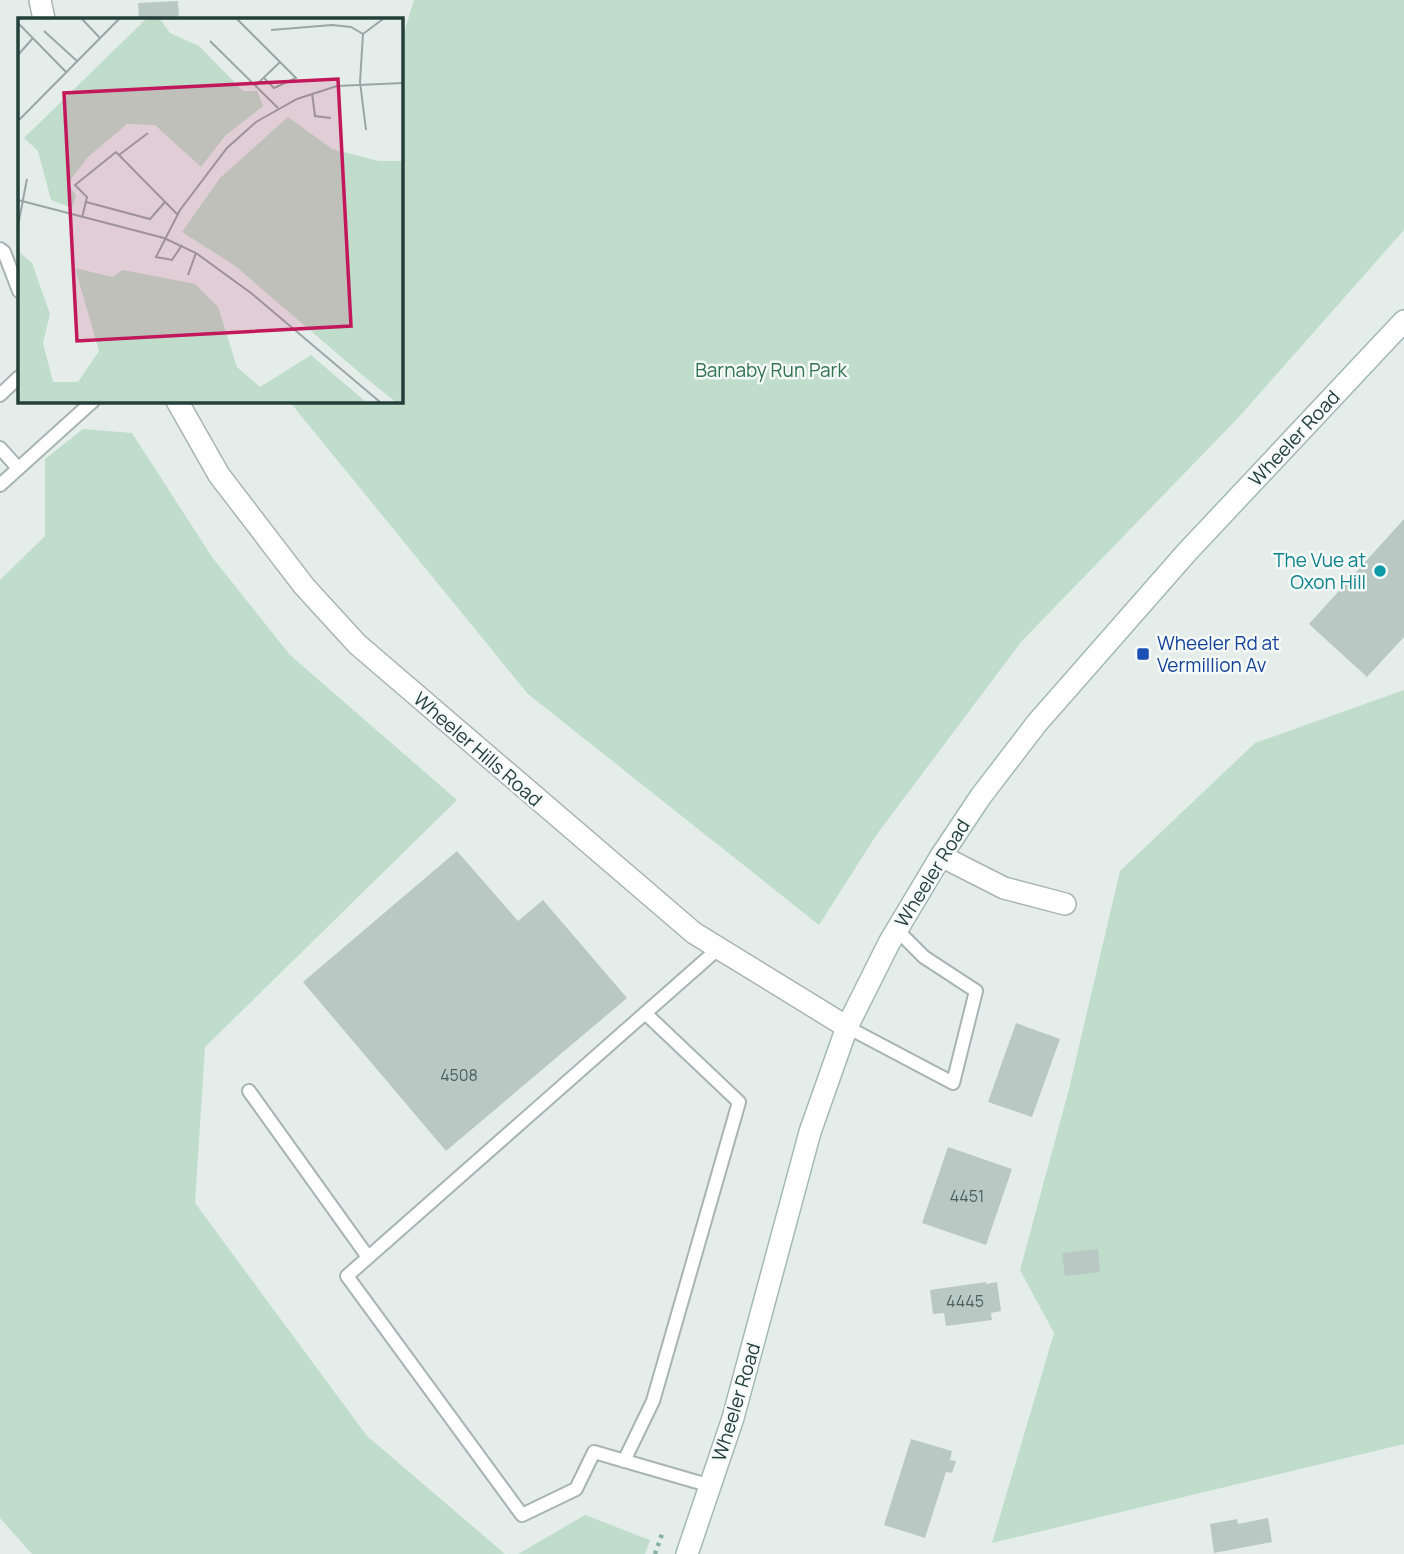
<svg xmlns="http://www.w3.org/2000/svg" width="1404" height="1554" viewBox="0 0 1404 1554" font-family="Manrope,sans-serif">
  <rect width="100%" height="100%" fill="#e5edea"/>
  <path fill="#bfddca" d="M 414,0 L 1404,0 L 1404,230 L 1237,419 L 1021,642 L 877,834 L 819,925 L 528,694 L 289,401 L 401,401 L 401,42 Z
    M 83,429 L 132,433 L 212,557 L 290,655 L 457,800 L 205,1047 L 195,1203 L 367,1436 L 505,1554 L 32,1554 L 0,1518 L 0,580 L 45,536 L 45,459 Z
    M 1404,690 L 1404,1444 L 992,1543 L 1054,1333 L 1020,1270 L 1069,1089 L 1120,871 L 1255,743 Z
    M 585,1515 L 650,1540 L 645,1554 L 518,1554 Z"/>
  <path fill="#bac8c4" d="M 178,1 L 179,19 L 139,19 L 138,3 Z
    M 1404,519 L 1404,637 L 1367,677 L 1309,624 Z
    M 457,851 L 518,921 L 543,900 L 627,998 L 446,1151 L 303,982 Z
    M 1016,1023 L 1060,1039 L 1032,1117 L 988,1102 Z
    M 948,1147 L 1012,1169 L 986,1245 L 922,1223 Z
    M 1098,1249 L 1100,1272 L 1065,1276 L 1062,1253 Z
    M 986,1282 L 986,1284 L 997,1282 L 1001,1311 L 991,1313 L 992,1320 L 946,1326 L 944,1313 L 933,1314 L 930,1290 Z
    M 911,1439 L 952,1451 L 950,1460 L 956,1461 L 952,1473 L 946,1472 L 925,1538 L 884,1525 Z
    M 1268,1518 L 1272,1542 L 1214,1553 L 1210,1524 L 1237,1519 L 1238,1524 Z"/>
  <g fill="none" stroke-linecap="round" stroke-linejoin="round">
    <g stroke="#a7b5b2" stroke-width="16">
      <path id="lane" d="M 0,249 L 4,252 L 19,291
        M 0,395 L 19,377
        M 0,448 L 18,468
        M 0,485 L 93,401
        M 847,1027 L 953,1083 L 976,991 L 924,957 L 897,930
        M 249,1091 L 368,1257
        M 624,1461 L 653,1401 L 739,1102 L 645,1013
        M 711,1486 L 594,1452 L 576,1489 L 522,1515 L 347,1276 L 719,948"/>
    </g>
    <g stroke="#a7b5b2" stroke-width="24">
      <path id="street" d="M 40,0 L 44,19
        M 177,401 L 219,475 L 304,586 L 357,644 L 694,933 L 847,1027
        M 941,856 L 1004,888 L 1065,904"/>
    </g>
    <g stroke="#a3b9b3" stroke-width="24">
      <path id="secondary" d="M 687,1554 L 733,1418 L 810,1132 L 847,1027 L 889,943 L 941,856 L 981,796 L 1037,723 L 1187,552 L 1404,321"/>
    </g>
    <path stroke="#86b0a7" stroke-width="4.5" stroke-dasharray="3.5 5" stroke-linecap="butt" d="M 655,1554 L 663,1531"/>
    <use href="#lane" stroke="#fff" stroke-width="12"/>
    <use href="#street" stroke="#fff" stroke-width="21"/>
    <use href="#secondary" stroke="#fff" stroke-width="21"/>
  </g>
  <circle fill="#0f9aa8" stroke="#f5faf8" stroke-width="2.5" cx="1380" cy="571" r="7"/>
  <rect fill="#1a4fb4" stroke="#f5faf8" stroke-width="2.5" x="1136" y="647" width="14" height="14" rx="3.5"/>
  <g text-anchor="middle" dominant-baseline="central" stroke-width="5" stroke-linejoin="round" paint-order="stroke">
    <g font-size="16" fill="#4a615c">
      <text x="459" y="1075">4508</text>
      <text x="967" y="1196">4451</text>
      <text x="965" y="1301">4445</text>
    </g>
    <g font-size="19" fill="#307451" stroke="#f5faf8">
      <text x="771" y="370">Barnaby Run Park</text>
    </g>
    <g font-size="19" fill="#243f3a" stroke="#f5faf8">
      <text transform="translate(1294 438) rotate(-47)">Wheeler Road</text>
      <text transform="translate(478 749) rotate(41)">Wheeler Hills Road</text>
      <text transform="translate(932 873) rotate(-58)">Wheeler Road</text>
      <text transform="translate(736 1402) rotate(-73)">Wheeler Road</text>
    </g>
    <g font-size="19" fill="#0d838f" stroke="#f5faf8" text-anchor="end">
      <text x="1366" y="560">The Vue at<tspan x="1366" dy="22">Oxon Hill</tspan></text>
    </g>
    <g font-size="19" fill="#164399" stroke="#f5faf8" text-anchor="start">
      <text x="1157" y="643">Wheeler Rd at<tspan x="1157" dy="22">Vermillion Av</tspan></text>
    </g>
  </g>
  <g transform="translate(18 18)">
    <rect width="385" height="385" fill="#e5edea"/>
    <path d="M 128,1 L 142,1 L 152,15 L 181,28 L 225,73 L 239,73 L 245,88 L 207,118 L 183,149 L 137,107 L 109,106 L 70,139 L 50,165 L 58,178 L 54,190 L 33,182 L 20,133 L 6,120 ZM 270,99 L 314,131 L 361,143 L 385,143 L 385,384 L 378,384 L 349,361 L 216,247 L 164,214 L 202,160 ZM 0,233 L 14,245 L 32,296 L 25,325 L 35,364 L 60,364 L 81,333 L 57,250 L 94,259 L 105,252 L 177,266 L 200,289 L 219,349 L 242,369 L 293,337 L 348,384 L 0,384 Z" fill="#bfddca"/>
    <path fill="none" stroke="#98a7a4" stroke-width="2" d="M 64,1 L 82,20M 219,1 L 278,60 L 256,70 L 246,60M 0,5 L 48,54M 253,12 L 314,7 L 333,9 L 345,16 L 342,64 L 348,112M 26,13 L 59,43M 345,16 L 365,1M 192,23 L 260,90M 0,37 L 15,20M 237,68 L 262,44M 294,75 L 297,98 L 313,100M 0,103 L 101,1M 101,137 L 130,115M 0,182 L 146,220 L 178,235 L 233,275 L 362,384M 68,184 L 132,201 L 147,184M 64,200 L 69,179 L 57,167 L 98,134 L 159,196M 0,208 L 9,161M 164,227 L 154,242 L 138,239 L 162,192 L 209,130 L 238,104 L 279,81 L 319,68 L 385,65M 170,257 L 178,235"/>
    <path fill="#c2185b" fill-opacity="0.15" stroke="#c2185b" stroke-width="3.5" d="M 320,61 L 333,308 L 59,323 L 46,75 Z"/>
    <rect width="385" height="385" fill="none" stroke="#243f3a" stroke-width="3.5"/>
  </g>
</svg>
